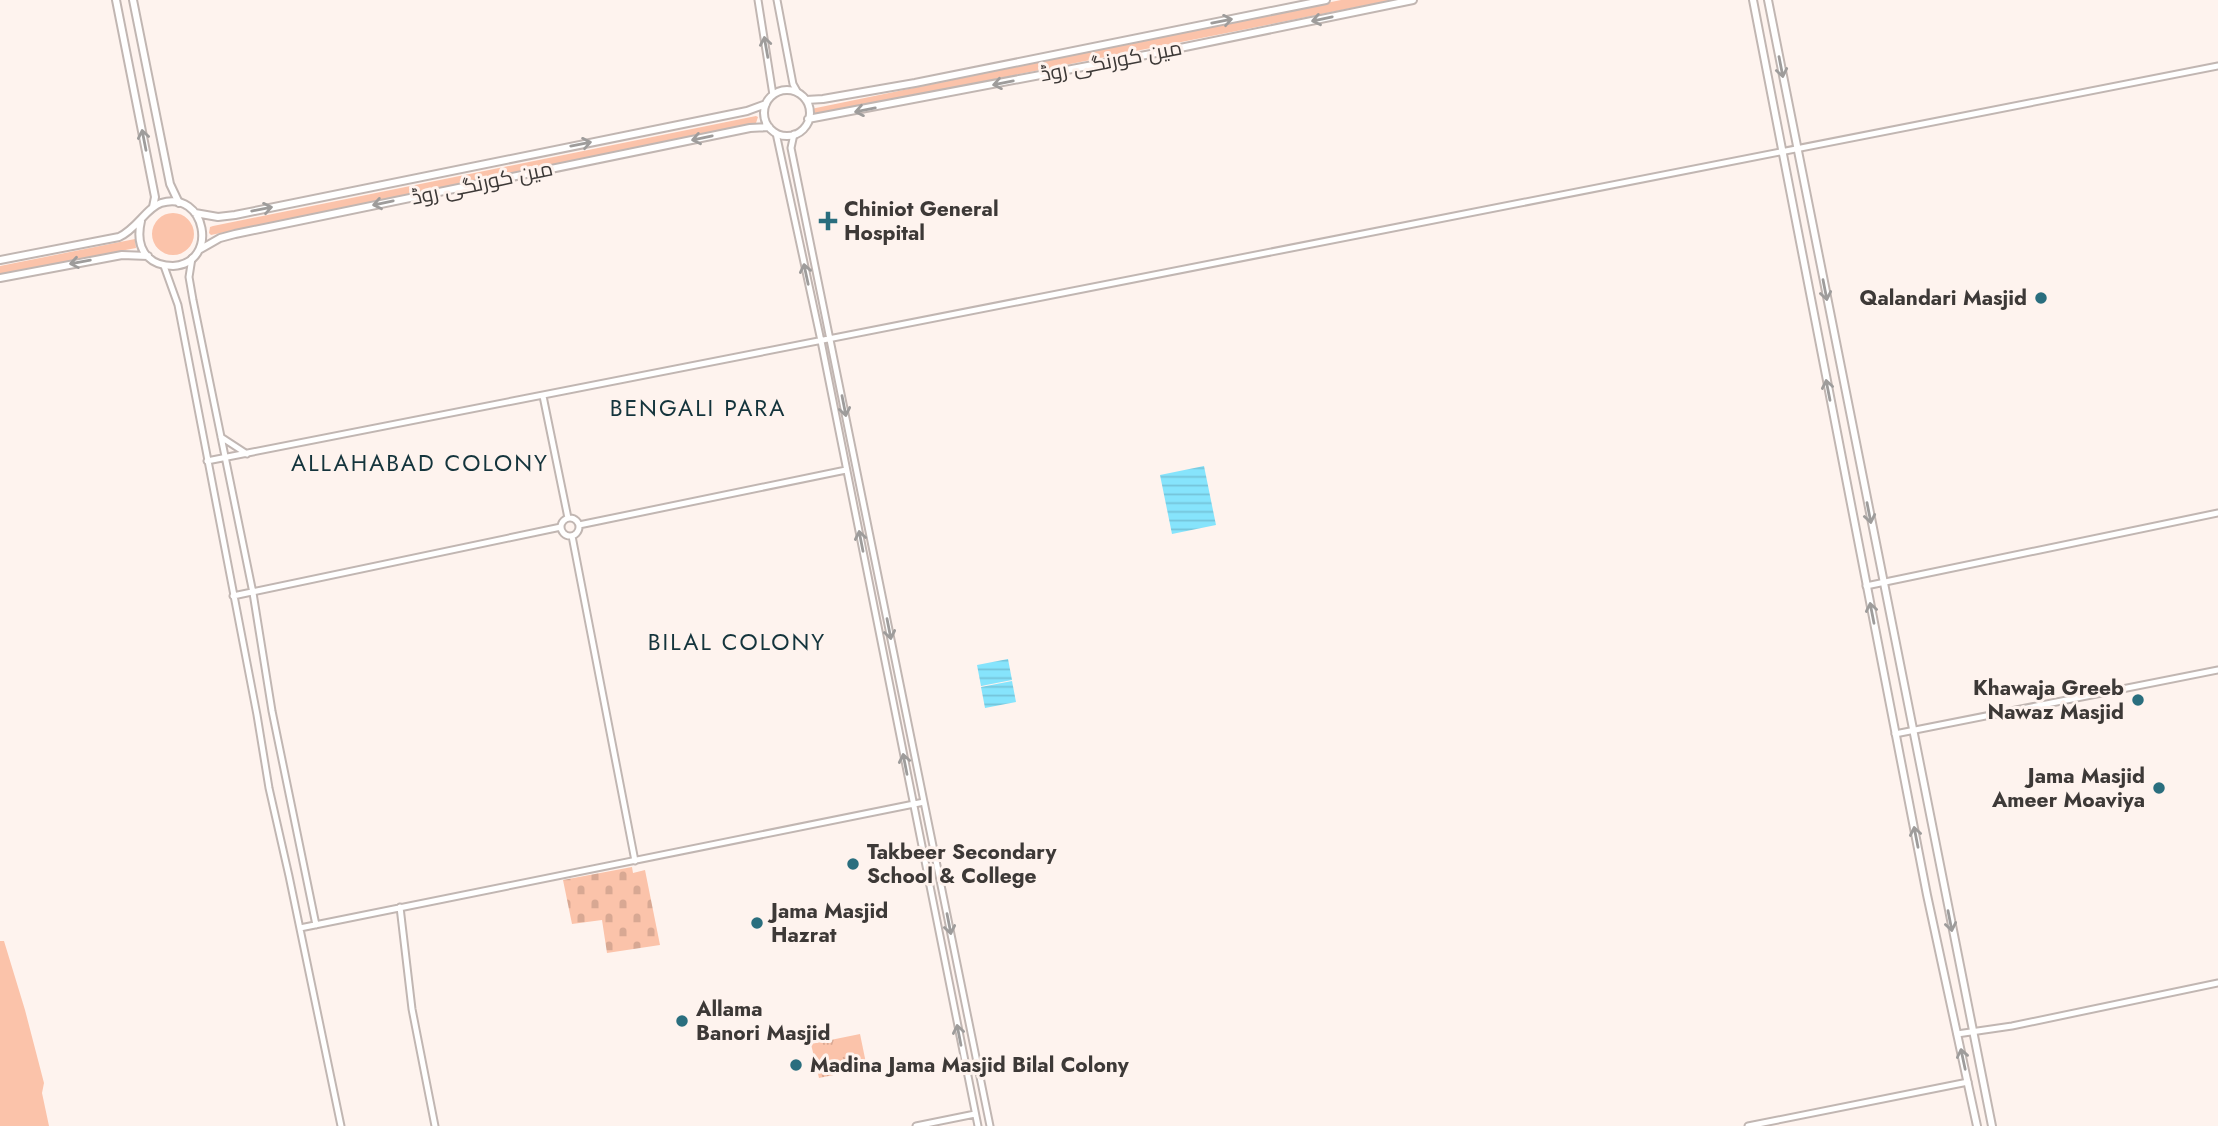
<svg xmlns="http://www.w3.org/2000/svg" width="2218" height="1126" viewBox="0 0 2218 1126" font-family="Jost,Cairo,sans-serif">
  <defs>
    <pattern id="cemetery-stones" width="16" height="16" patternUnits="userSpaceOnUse" patternTransform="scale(1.75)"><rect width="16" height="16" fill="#fbc3aa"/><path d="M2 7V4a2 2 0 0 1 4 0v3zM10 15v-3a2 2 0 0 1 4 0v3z" fill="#d8a893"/></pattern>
    <pattern id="park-tufts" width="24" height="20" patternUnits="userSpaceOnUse" patternTransform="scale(1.75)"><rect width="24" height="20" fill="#fbc3aa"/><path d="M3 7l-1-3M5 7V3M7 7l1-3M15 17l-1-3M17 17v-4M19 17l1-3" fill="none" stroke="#d8a893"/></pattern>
    <pattern id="water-rules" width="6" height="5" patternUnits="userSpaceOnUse" patternTransform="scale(1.75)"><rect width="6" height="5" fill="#86e4fc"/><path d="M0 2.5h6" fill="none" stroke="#75c4d9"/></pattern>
  </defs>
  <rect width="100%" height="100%" fill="#fef3ee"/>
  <path fill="#fbc3aa" d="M 1341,0 L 1392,0 L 814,115 L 811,109 Z
    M 756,116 L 758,117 L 756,123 L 211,235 L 209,233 L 210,227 L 213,226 Z
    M152 234a21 21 0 1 1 42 0a21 21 0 1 1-42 0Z
    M 135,239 L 136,248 L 0,274 L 0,266 Z
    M 0,941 L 4,941 L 25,1010 L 44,1083 L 42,1093 L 49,1126 L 0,1126 Z"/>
  <path fill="url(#cemetery-stones)" d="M 632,867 L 633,873 L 645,870 L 660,945 L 607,953 L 602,920 L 572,924 L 563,880 Z"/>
  <path fill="url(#park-tufts)" d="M 860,1034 L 867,1068 L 819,1078 L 811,1044 Z"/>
  <path fill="url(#water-rules)" d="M 1204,466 L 1216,525 L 1172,534 L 1160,475 Z
    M 1008,659 L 1012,680 L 981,686 L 977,665 Z
    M 1012,681 L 1016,702 L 985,708 L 981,687 Z"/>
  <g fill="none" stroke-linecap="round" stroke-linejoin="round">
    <g stroke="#c1b6b2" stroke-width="9">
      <path id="tertiary" d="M 758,0 L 773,95
        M 777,0 L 793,84 L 798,93
        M 776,133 L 821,341 L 978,1126
        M 794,134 L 791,148 L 990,1126
        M 192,258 L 189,277 L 193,300 L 253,593 L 272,711 L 316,925
        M 164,266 L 178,305 L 257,715 L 269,788 L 289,876 L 341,1126
        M 543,396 L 568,518
        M 221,437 L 247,454
        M 207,461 L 2218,66
        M561 527a9 9 0 1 1 18 0a9 9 0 1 1-18 0Z
        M 579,525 L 846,470
        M 572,536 L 635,861
        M 1866,586 L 2218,513
        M 233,596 L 561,527
        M 1895,734 L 2218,670
        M 400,907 L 412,1009 L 435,1126
        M 300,928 L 924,802
        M 1957,1034 L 2012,1026 L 2218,983
        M 916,1126 L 975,1114
        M 1748,1126 L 1968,1082"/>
    </g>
    <g stroke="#c1b6b2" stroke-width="10">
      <path id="secondary" d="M 116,0 L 155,197 L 153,207
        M 133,0 L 170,184 L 179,203
        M 1753,0 L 1927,895 L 1977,1126
        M 1768,0 L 1992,1126"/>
    </g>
    <g stroke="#c1b6b2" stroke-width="10">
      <path id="primary" d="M764 113a23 23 0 1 1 46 0a23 23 0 1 1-46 0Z
        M 806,100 L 823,99 L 915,83 L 1326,0
        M 808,119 L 1151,54 L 1413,0
        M 195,213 L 218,217 L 235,215 L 747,111 L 766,104
        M 199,250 L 220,238 L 235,234 L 750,128 L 769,127
        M 0,260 L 119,237 C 137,229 146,208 161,203 C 206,189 220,263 173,266 C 164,266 154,263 148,257 C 138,247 138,234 141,221
        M 0,278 L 122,255 L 148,256"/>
    </g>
    <use href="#tertiary" stroke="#fff" stroke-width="5"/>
    <use href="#secondary" stroke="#fff" stroke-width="6"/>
    <use href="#primary" stroke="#fff" stroke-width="6"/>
  </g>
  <defs><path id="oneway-shaft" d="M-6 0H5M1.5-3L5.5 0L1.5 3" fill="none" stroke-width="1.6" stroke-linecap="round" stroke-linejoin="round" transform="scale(1.75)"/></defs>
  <g stroke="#9e9c9b">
    <use href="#oneway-shaft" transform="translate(1322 19) rotate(168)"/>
    <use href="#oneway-shaft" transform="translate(1222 21) rotate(-11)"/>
    <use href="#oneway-shaft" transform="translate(766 47) rotate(-100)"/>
    <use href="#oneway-shaft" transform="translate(1781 67) rotate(79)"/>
    <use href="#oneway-shaft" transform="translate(1003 83) rotate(169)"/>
    <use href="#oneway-shaft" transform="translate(865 110) rotate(169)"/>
    <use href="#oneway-shaft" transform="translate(702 138) rotate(168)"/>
    <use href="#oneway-shaft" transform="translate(144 140) rotate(-101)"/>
    <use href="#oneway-shaft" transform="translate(581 144) rotate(-11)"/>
    <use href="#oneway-shaft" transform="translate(383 203) rotate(168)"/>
    <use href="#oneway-shaft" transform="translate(262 209) rotate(-11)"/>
    <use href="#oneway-shaft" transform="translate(80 262) rotate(170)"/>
    <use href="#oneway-shaft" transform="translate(806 274) rotate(-102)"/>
    <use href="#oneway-shaft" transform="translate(1825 290) rotate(79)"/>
    <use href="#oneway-shaft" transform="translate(1828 390) rotate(-101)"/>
    <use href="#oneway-shaft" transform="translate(844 406) rotate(79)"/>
    <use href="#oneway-shaft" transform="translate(1869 513) rotate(79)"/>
    <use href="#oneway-shaft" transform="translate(861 541) rotate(-101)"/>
    <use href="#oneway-shaft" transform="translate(1872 613) rotate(-101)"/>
    <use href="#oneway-shaft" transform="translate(889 629) rotate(79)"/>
    <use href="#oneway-shaft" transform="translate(905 764) rotate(-101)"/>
    <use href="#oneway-shaft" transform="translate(1916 837) rotate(-101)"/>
    <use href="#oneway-shaft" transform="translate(1950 921) rotate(79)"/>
    <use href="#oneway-shaft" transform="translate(949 924) rotate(79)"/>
    <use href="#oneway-shaft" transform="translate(959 1035) rotate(-101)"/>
    <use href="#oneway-shaft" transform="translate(1963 1059) rotate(-102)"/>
  </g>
  <g fill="#2a6e7e" stroke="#fef3ee" stroke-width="2.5">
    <path d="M824.5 210.5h7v7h7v7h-7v7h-7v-7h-7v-7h7z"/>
    <circle cx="2041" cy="298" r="7"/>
    <circle cx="2138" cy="700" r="7"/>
    <circle cx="2159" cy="788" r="7"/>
    <circle cx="853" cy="864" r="7"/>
    <circle cx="757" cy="923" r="7"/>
    <circle cx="682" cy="1021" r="7"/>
    <circle cx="796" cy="1065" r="7"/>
  </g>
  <g text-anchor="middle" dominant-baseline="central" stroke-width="6" stroke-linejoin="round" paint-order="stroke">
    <g font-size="21" fill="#3d3937" stroke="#fef3ee">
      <text transform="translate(1111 61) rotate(-11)">مین کورنگی روڈ</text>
      <text transform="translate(482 183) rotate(-12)">مین کورنگی روڈ</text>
    </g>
    <g font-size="21" font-weight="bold" fill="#3d3937" stroke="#fef3ee" text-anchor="start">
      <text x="844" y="209">Chiniot General<tspan x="844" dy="24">Hospital</tspan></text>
      <text x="2027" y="298" text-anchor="end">Qalandari Masjid</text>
      <text x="2124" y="688" text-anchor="end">Khawaja Greeb<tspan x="2124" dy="24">Nawaz Masjid</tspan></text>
      <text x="2145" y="776" text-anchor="end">Jama Masjid<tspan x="2145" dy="24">Ameer Moaviya</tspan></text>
      <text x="867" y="852">Takbeer Secondary<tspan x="867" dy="24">School &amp; College</tspan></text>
      <text x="771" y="911">Jama Masjid<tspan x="771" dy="24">Hazrat</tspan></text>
      <text x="696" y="1009">Allama<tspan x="696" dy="24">Banori Masjid</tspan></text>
      <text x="810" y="1065">Madina Jama Masjid Bilal Colony</text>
    </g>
    <g font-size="23" letter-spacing="2" fill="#14343c" stroke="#fef3ee">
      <text x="698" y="408">BENGALI PARA</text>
      <text x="420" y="463">ALLAHABAD COLONY</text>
      <text x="737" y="642">BILAL COLONY</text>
    </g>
  </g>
</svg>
